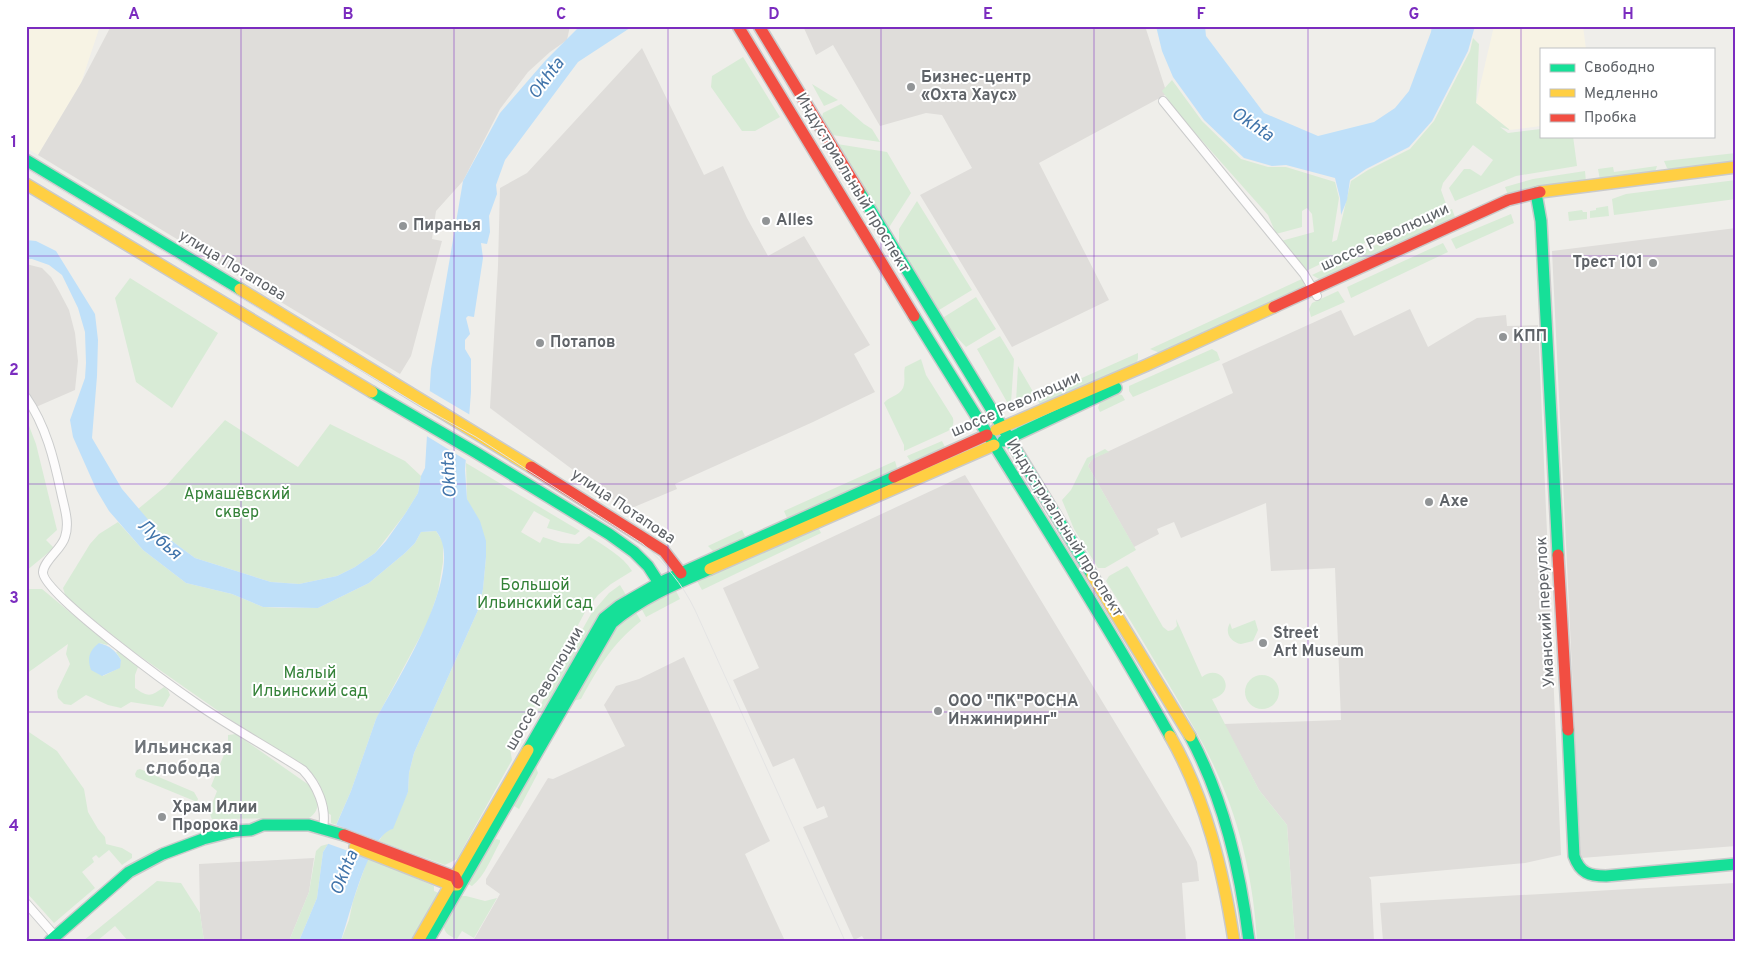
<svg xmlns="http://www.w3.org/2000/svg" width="1762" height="967" viewBox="0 0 1762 967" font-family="Overpass,sans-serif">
  <rect width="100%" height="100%" fill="#efeeea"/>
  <path fill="#f7f3e4" d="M 26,26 L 100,26 L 81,83 L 38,155 L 26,148 Z
    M 1494,26 L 1583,26 L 1586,49 L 1541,49 L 1541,126 L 1510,130 L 1476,103 Z"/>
  <path fill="#dfddda" d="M 111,26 L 570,26 L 567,40 L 550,52 L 528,72 L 500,109 L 463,181 L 436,211 L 432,239 L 442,241 L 411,356 L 400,374 L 38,155 L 81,83 Z
    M 803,26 L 1145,26 L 1167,94 L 1039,163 L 1109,300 L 1012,347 L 920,195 L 972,168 L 942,115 L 926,113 L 880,126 L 833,45 L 816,55 Z
    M 642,48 L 704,175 L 723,166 L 747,218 L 768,256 L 804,236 L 870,345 L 854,354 L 875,392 L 813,422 L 675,484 L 677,489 L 627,510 L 490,408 L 498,266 L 500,188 L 527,173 Z
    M 1736,228 L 1736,846 L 1581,858 L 1552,251 Z
    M 26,264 L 42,268 L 51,277 L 59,291 L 69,310 L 75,333 L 78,361 L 75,390 L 36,407 L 26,392 Z
    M 1410,309 L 1428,347 L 1477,318 L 1506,315 L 1507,326 L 1538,325 L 1561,855 L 1525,863 L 1369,877 L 1371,880 L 1374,941 L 1295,941 L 1287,825 L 1259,790 L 1224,724 L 1341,720 L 1335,568 L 1271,571 L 1266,503 L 1181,538 L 1174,522 L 1157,529 L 1159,534 L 1134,547 L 1088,466 L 1092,459 L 1233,393 L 1222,364 L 1341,310 L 1354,336 Z
    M 965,475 L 1191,848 L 1197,862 L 1199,881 L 1182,883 L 1186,941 L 865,941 L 862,936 L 854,940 L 803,827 L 828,817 L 824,806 L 817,809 L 794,758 L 773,767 L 733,680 L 759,668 L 723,588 Z
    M 684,657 L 770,841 L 745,854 L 785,941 L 473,941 L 500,894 L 486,884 L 486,879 L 548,778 L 553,779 L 625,746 L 604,705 L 616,686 L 639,679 Z
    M 314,858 L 309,892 L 289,941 L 204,941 L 200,913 L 199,864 Z
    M 1735,883 L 1736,941 L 1383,941 L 1380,903 Z"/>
  <path fill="#d8ebd6" d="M 1473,38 L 1479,44 L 1476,103 L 1510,130 L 1500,127 L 1508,133 L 1541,129 L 1541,136 L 1573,136 L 1577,166 L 1516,176 L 1455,201 L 1449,188 L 1464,169 L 1470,169 L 1481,176 L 1493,160 L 1473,145 L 1443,183 L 1441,190 L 1446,204 L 1306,271 L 1281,241 L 1314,232 L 1312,214 L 1307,208 L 1302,211 L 1302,227 L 1276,234 L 1268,215 L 1180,116 L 1162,91 L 1172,80 L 1202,121 L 1241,159 L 1268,167 L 1286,167 L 1335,182 L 1339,198 L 1332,242 L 1337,240 L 1351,181 L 1368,170 L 1410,149 L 1434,121 L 1470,51 Z
    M 743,57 L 780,117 L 755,131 L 742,131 L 711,87 L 712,76 Z
    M 812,84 L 838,100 L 824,106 Z
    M 841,104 L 864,124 L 872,129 L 880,142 L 832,135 L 822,118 L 823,113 Z
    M 837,144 L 887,152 L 911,193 L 888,229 Z
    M 1736,153 L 1736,163 L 1670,170 L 1667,168 L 1664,161 Z
    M 1657,166 L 1655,172 L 1600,180 L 1598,169 L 1613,167 L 1614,172 Z
    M 1585,171 L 1586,182 L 1508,195 L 1505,187 L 1533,179 Z
    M 1736,180 L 1736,199 L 1614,215 L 1612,199 L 1626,194 Z
    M 917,201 L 972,290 L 939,310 L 936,310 L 899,246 L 899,229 Z
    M 1608,206 L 1609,216 L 1590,218 L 1590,211 L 1596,210 L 1596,208 Z
    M 1452,209 L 1455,217 L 1324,279 L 1319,279 L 1312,275 Z
    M 1582,210 L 1583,212 L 1587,212 L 1587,219 L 1569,221 L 1568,212 Z
    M 1511,214 L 1514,223 L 1456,249 L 1451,239 Z
    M 1443,243 L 1448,252 L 1351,298 L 1347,287 Z
    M 130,278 L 218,333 L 172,408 L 136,382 L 115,298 Z
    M 1304,278 L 1304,286 L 1301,290 L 1160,353 L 1150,349 Z
    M 1338,291 L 1345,302 L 1311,317 L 1309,309 L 1312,303 Z
    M 976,297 L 996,329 L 966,347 L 949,329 L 943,319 L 944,317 Z
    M 1000,336 L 1014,359 L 1011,403 L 1007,402 L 977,349 Z
    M 1212,349 L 1217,352 L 1220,360 L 1133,397 L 1129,391 L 1129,386 Z
    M 1138,353 L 1138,358 L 1136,366 L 1040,405 L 1037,398 Z
    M 921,359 L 926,375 L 953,418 C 954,424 953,427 948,431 L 904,451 L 904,445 L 884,403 C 888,397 899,396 903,388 C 906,381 903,374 905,367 Z
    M 1018,366 L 1035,395 L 1016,402 Z
    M 1114,393 L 1122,395 L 1125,400 L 1100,412 L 1098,408 L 1100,402 Z
    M 26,418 L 36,444 L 57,530 L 46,540 L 54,548 L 26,571 Z
    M 225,420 L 298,467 L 330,424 L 405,461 L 421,476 L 418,493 L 405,514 L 375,553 L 355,567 L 337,576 L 299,584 L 271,582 L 195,558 L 157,530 L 138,509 L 166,486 Z
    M 942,441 L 945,447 L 911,462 L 907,456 Z
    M 1105,449 L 1109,452 C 1102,455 1091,457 1088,466 L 1136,550 L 1105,568 L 1098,568 L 1074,529 L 1062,500 L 1071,490 L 1087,458 Z
    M 895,461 L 897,468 L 860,488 L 797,516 L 787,518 L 784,511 Z
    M 466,463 L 580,531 L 575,535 L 547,528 L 550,520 L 534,511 L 521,532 L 540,543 L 543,537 L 561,543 L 579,544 L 589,536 C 604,546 623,556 632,571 L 611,584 L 598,595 L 585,612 L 535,706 L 510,748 L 512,760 L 457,859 L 445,865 L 379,841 L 384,833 L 388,830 L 408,792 L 409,773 L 414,753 L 479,608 L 483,589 L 486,557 L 467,499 Z
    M 118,522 L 143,550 L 186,583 L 232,594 L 263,607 L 282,608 L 318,608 L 369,583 L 405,553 L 415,543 L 421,532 L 436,531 L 443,542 L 443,562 L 438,592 L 428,622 L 376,719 L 351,791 L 336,825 L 331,823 L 331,815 L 326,812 L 323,794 L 318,781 L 305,766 L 234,722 L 134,652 L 66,598 L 63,588 L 90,544 L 99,534 Z
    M 813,529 L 819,529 L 821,533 L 702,590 L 697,581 Z
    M 742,530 L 745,536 L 735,544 L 714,552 L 708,546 Z
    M 1127,566 L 1129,568 L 1163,627 L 1168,631 L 1173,630 L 1177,626 L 1176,619 L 1202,677 C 1221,662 1239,692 1212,699 L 1259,790 L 1287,825 L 1295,941 L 1257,941 C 1254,885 1241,826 1218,775 C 1206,747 1190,721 1175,695 C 1152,656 1129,618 1106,581 L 1109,576 Z
    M 620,585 L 626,595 L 615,602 L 599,617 L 543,714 L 537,711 L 591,614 L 609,593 Z
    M 26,589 L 42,589 L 107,643 L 108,645 L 99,643 L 103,676 L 119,668 L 121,660 L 116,652 L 118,651 L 138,667 L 135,675 L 135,688 C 149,698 151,696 164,687 L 168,690 L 170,695 L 163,707 L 131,702 L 121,708 L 108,705 L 86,695 L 71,705 L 64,704 L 58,698 L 57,691 L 70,664 L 66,654 L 68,644 L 26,674 Z
    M 676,591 L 680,599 L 646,617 L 641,608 Z
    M 635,611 L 641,621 C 612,644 598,668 581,699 L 573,701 L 615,626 Z
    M 1255,620 L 1258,630 L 1253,641 L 1241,644 C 1231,642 1224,633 1230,623 L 1232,629 Z
    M1245 692a17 17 0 1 1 34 0a17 17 0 1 1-34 0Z
    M 26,730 L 57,751 L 84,789 L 88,812 L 98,829 L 105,837 L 106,844 L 122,848 L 132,854 L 132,858 L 122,865 L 109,850 L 99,858 L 96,855 L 92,858 L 94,862 L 82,872 L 95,888 L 54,923 L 26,892 Z
    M 236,734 L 309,785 C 318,796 323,808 309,818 L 212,819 C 207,811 214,800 217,791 L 211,786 L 228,745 L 228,735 Z
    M 535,764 L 538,773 L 519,809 L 514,806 L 515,799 Z
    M 140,769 L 194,792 L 198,799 L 197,802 L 136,777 L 135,774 L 137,770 Z
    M 496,839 L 500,840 L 500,842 C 492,856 485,876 472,886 L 468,884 L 489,845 Z
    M 328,844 L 323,852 L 317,898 L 299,941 L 289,941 L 309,892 L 316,851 L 321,846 Z
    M 368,858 L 434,886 L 434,891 L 441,894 L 413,941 L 341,941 L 349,920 L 353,901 Z
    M 157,881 L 181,883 L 200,913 L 204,941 L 128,941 L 115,926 L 97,941 L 83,941 Z
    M 462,896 L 466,896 L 485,901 L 497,898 L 474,938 L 462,931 L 457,939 C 440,933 442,925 450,911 C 453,904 455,899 462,896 Z"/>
  <path fill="#bfe0f9" d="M 580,26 L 633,26 L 578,62 L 505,160 L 496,185 L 497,194 L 489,216 L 490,232 L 487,244 L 481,243 L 483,258 L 474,317 L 468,316 L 466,318 L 470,334 L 465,340 L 465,349 L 471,359 L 471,392 L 465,470 L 467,499 L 480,521 L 486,541 L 486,557 L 483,589 L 479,608 L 414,753 L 409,773 L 408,792 L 393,829 C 369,833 349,918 341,941 L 299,941 L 317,898 L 323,852 L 328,844 L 351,791 L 376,719 C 396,682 468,569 436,531 L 421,532 L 415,543 L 405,553 L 369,583 L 318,608 L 263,607 L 232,594 L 186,583 L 143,550 L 109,511 L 97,491 L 73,437 L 70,420 L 85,378 L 86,363 L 85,332 L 78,308 L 62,275 L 49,265 L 32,259 L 26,259 L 26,240 L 36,241 L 56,251 L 95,314 L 98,340 L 97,376 L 92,438 L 122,489 L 157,530 L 195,558 L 271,582 L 299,584 L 337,576 L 355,567 L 375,553 L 386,541 L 405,514 L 418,493 L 421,476 L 425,468 L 431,369 L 463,181 L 500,113 L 545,61 Z
    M 1156,26 L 1205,26 L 1206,36 L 1264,113 L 1318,136 L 1374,122 L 1395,108 L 1409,91 L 1431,32 L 1432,26 L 1475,26 L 1468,51 L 1432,121 L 1409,147 L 1366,169 L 1350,180 L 1347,200 L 1341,215 L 1340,198 L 1335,178 L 1286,165 L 1272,166 L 1244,158 L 1204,120 L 1173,77 L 1162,51 Z
    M 99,643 C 110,646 115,650 121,660 L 120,668 L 102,676 L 91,670 C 87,658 89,651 99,643 Z"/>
  <path fill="#efeeea" d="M 428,390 L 472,416 L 469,462 L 425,435 Z
    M 334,824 L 382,842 L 371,859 L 326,843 Z"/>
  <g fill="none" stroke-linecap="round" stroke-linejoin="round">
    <g stroke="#cbcccc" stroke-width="10">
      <path id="street" d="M 1163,101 L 1304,274 L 1317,296
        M 26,397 C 46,426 54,459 61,492 C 64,507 70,522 65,537 C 62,549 44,560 43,572 C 41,593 178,691 200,706 C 234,729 269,748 303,770 C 317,785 327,807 323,828
        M 26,903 L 55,936"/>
    </g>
    <g stroke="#cacacb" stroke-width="14">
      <path id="fast" d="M 26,160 L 240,289
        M 859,191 L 1092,575
        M 1536,193 L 1541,221 L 1558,555
        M 914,316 C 1000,456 1090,593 1170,736
        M 372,392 L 475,452 L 609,534 L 634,552 L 648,566 L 659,583 L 664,583
        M 1003,441 L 1116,388
        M 1568,730 L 1574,856 C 1580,873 1589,876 1606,876 L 1736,864
        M 1190,736 C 1224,800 1240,869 1249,941
        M 528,750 L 604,618 L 619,606 L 659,583 L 894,477
        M 50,941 L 129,872 L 163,854 L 203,839 L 235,831 L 251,830 L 263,825 L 309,825 L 344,835
        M 428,941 L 612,623 C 641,598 675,584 710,569"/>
    </g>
    <g stroke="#cacacb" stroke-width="14">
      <path id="slow" d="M 26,184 L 372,392
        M 1540,192 L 1736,167
        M 240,289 L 531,467
        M 996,430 L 1147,365 L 1274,307
        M 710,569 L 994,445
        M 1092,575 L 1190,736
        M 1170,736 C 1206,799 1223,870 1234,941
        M 355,847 L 451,885 L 457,885
        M 418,941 L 528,750"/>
    </g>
    <g stroke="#cacacb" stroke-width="14">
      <path id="jam" d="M 738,26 L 914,316
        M 759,26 L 859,191
        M 1274,307 L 1508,200 L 1540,192
        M 531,467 L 664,551 L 681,573
        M 894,477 L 987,435
        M 1558,555 L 1568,730
        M 344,835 L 455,877 L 458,883"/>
    </g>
    <use href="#street" stroke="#fdfcfc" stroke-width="8"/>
    <use href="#fast" stroke="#16e098" stroke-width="11"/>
    <use href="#slow" stroke="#ffcf43" stroke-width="11"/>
    <use href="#jam" stroke="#f24e42" stroke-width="11"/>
    <path stroke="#e4e4e4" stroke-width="1" d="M 26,169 L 422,407 L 476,437 L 643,544 C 665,564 682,583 695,610 L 845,941"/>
  </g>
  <path fill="none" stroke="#7b2cbf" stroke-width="1" stroke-opacity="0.55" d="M 241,26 L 241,941M 454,26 L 454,941M 668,26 L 668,941M 881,26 L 881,941M 1094,26 L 1094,941M 1308,26 L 1308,941M 1521,26 L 1521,941M 26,256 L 1736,256M 26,484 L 1736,484M 26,712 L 1736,712"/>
  <g fill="#919496" stroke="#fff" stroke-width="2">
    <circle cx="911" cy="87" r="5"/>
    <circle cx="766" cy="221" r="5"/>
    <circle cx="403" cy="226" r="5"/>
    <circle cx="1653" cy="263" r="5"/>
    <circle cx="1503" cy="337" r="5"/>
    <circle cx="540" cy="343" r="5"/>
    <circle cx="1429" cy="502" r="5"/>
    <circle cx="1263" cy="643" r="5"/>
    <circle cx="938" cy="711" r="5"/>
    <circle cx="162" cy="817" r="5"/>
  </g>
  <g text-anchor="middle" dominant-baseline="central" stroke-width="4" stroke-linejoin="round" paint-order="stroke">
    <g font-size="16" font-weight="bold" fill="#5f6368" stroke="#fff" text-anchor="start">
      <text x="921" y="78">Бизнес-центр<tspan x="921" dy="18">«Охта Хаус»</tspan></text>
      <text x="776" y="221">Alles</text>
      <text x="413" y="226">Пиранья</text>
      <text x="1643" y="263" text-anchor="end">Трест 101</text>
      <text x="1513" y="337">КПП</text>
      <text x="550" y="343">Потапов</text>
      <text x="1439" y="502">Ахе</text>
      <text x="1273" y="634">Street<tspan x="1273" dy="18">Art Museum</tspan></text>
      <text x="948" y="702">ООО "ПК"РОСНА<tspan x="948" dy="18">Инжиниринг"</tspan></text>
      <text x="172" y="808">Храм Илии<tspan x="172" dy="18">Пророка</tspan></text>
    </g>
    <g font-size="16" fill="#5f6368" stroke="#fff">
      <text transform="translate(852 183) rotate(59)">Индустриальный проспект</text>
      <text transform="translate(1385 238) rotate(-25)">шоссе Революции</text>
      <text transform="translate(232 266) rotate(31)">улица Потапова</text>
      <text transform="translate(1016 405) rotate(-24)">шоссе Революции</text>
      <text transform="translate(623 507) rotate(34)">улица Потапова</text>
      <text transform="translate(1064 528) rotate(58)">Индустриальный проспект</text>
      <text transform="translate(1546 612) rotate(-93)">Уманский переулок</text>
      <text transform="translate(545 689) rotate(-60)">шоссе Революции</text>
    </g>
    <g font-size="16" fill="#348238" stroke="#fff">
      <text x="237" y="495">Армашёвский<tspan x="237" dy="18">сквер</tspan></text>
      <text x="535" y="586">Большой<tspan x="535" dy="18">Ильинский сад</tspan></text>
      <text x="310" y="674">Малый<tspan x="310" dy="18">Ильинский сад</tspan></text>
    </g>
    <g font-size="18" font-style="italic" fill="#4174aa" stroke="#fff">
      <text transform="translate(547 79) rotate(-53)">Okhta</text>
      <text transform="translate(1252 125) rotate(34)">Okhta</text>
      <text transform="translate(450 475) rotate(-93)">Okhta</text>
      <text transform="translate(159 540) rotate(41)">Лубья</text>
      <text transform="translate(345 873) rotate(-68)">Okhta</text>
    </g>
    <g font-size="18" font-weight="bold" fill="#70757a" stroke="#fff">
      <text x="183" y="748">Ильинская<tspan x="183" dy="21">слобода</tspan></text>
    </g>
  </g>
  <rect width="1762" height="967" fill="none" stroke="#ffffff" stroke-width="55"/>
  <rect x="1540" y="48" width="175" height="90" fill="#ffffff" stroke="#bfc1c3"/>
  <rect x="1550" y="64" width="25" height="8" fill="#16e098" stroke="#bfc1c3"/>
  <text x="1584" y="72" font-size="15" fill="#5f6368">Свободно</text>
  <rect x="1550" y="89" width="25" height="8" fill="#ffcf43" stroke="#bfc1c3"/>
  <text x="1584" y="98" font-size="15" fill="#5f6368">Медленно</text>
  <rect x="1550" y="114" width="25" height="8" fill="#f24e42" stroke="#bfc1c3"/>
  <text x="1584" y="122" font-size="15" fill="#5f6368">Пробка</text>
  <rect x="28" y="28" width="1706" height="912" fill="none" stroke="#7b2cbf" stroke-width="2"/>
  <g font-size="16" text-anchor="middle" font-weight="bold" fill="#7b2cbf">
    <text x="134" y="19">A</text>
    <text x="348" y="19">B</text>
    <text x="561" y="19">C</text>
    <text x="774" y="19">D</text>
    <text x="988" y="19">E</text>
    <text x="1201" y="19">F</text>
    <text x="1414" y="19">G</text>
    <text x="1628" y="19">H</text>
    <text x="14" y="147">1</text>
    <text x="14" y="375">2</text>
    <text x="14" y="603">3</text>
    <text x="14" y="831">4</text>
  </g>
</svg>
